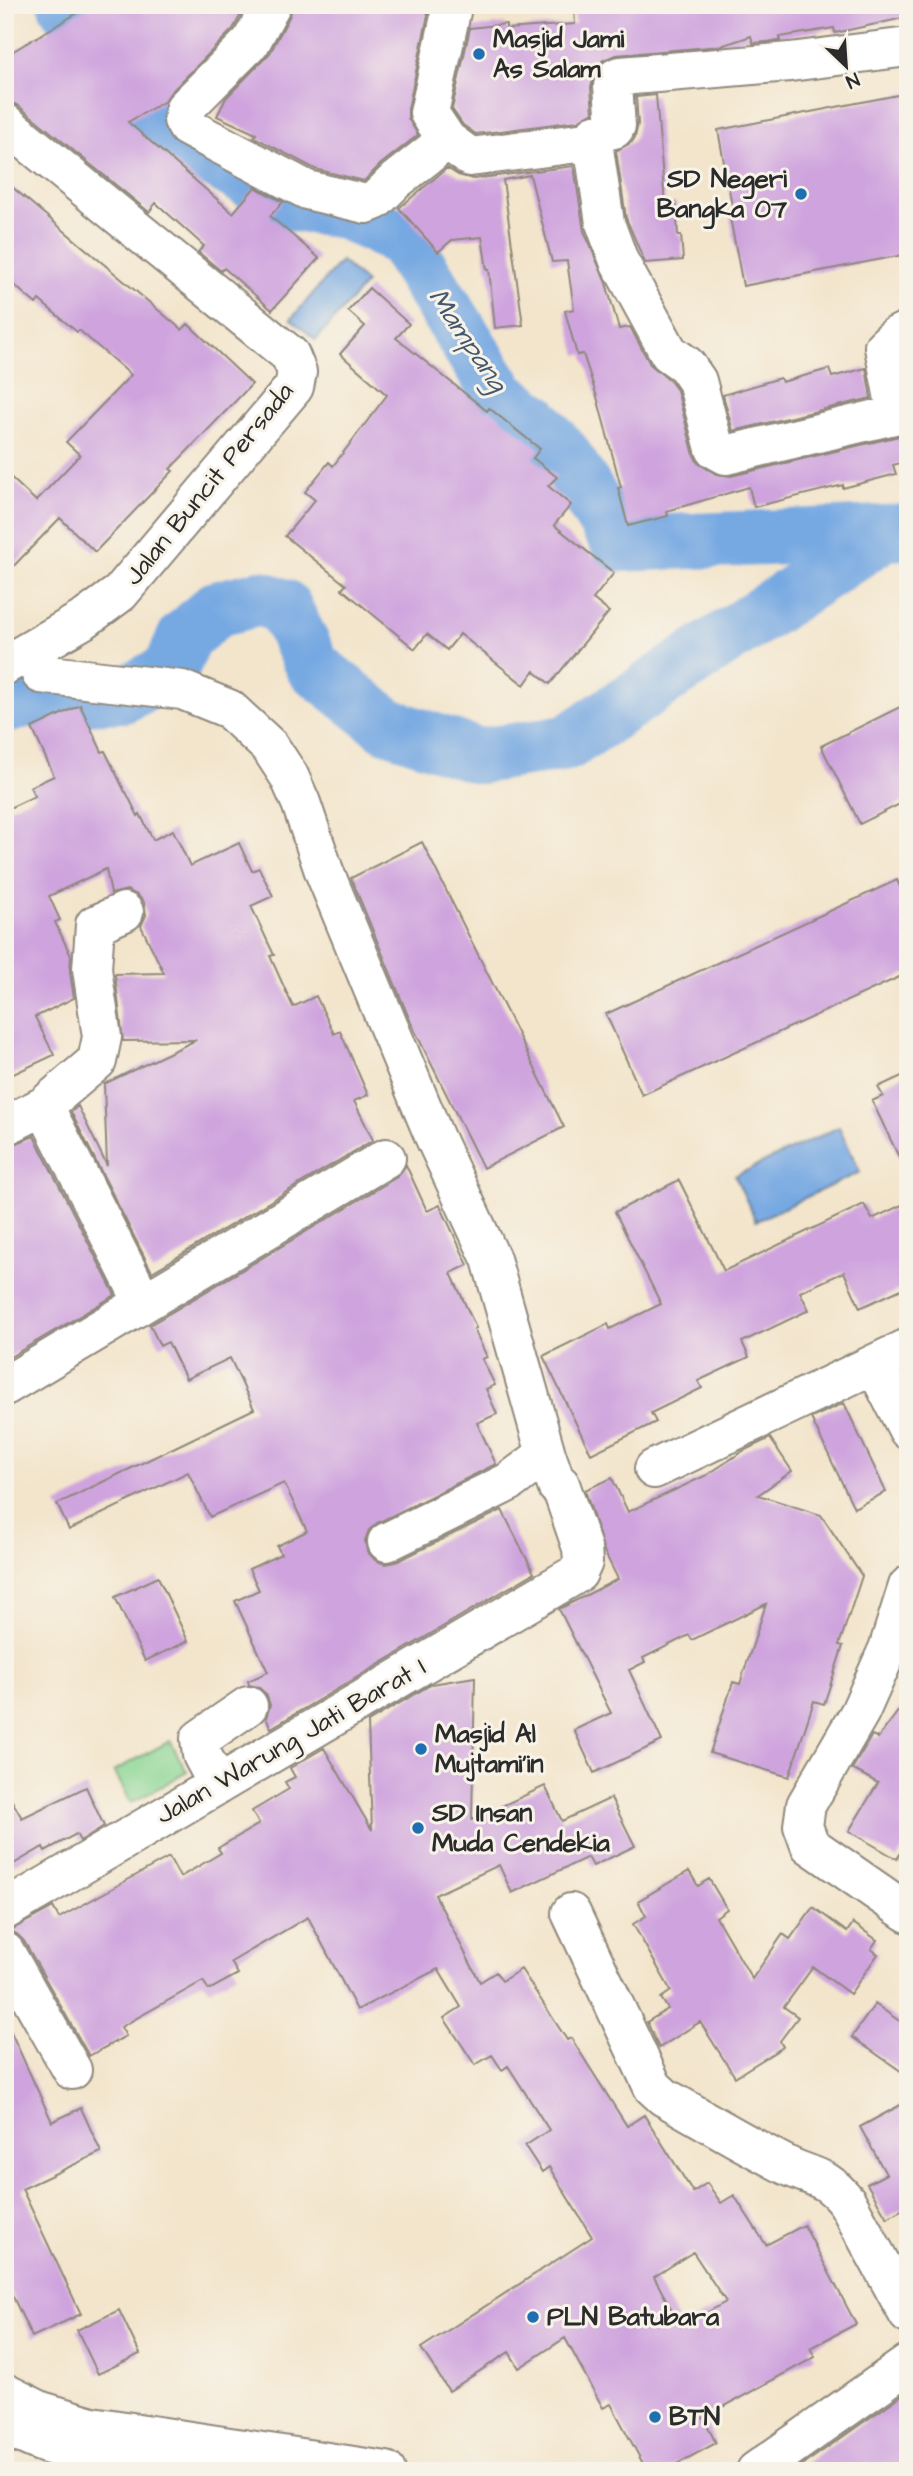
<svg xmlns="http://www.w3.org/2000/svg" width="913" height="2476" viewBox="0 0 913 2476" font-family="'Architects Daughter',sans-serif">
  <rect width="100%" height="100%" fill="#f7f3e8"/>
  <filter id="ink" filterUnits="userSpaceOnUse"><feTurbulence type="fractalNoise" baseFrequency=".0143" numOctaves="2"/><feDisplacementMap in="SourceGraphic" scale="14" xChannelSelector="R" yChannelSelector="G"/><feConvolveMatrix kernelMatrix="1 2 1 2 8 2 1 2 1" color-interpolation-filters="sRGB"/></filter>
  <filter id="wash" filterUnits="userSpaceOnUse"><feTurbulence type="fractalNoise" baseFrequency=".00686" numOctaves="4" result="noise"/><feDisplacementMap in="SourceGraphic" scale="28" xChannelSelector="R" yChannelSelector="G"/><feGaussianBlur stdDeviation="1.57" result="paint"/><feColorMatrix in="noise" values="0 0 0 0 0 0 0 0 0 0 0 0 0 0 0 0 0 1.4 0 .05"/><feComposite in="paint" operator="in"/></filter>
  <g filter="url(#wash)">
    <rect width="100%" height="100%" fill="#f3e5cc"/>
    <path fill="#89d593" stroke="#5a805f" stroke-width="2" d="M 170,1741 L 187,1772 L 131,1803 L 114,1771 Z"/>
    <path fill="#76a8e2" stroke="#506a86" stroke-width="2" d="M 341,261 L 366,283 L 316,340 L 291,319 Z
      M 839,1127 L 860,1172 L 756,1221 L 735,1176 Z"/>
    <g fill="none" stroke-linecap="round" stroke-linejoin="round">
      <path stroke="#76a8e2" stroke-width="56" d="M 66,5 L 122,89 L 175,137 L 289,203 L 344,211 L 402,239 L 500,395 L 535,421 L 563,454 L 620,544 L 908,532
        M 5,706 L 24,700 L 123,695 L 170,671 L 185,637 L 216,609 L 260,598 L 284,607 L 313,667 L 387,725 L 479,756 L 567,743 L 883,534"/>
    </g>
    <g id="blocks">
      <path fill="#cfa4de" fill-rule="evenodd" d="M 91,5 L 246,5 L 233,29 L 170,93 L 165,101 L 128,122 L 233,213 L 255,187 L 283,202 L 270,216 L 319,258 L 272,310 L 224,268 L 221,271 L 198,252 L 204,246 L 156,203 L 149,212 L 19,106 L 5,100 L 5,56 Z
        M 293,5 L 425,7 L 428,15 L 408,109 L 408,118 L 418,135 L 381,164 L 364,181 L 315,169 L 254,137 L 256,134 L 217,116 L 226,98 L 270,53 L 290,15 Z
        M 574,5 L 908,5 L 908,17 L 835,33 L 834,28 L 780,37 L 780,41 L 753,43 L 751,36 L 721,46 L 616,55 L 603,60 L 597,68 L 591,87 L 593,112 L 578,121 L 476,134 L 463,125 L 452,109 L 470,28 L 506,24 L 506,29 L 575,24 Z
        M 908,93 L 908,254 L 743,286 L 729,212 L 733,211 L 718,130 Z
        M 656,95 L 665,204 L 676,203 L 678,235 L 681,235 L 683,260 L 645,263 L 626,218 L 616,151 L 632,142 L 635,137 L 638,124 L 636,97 Z
        M 574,166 L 584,231 L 606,283 L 619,329 L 630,327 L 650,364 L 670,381 L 677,390 L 694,455 L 698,463 L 716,474 L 731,476 L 899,436 L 908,432 L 908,461 L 893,465 L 896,474 L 843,488 L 843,485 L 754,507 L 749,487 L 667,511 L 668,516 L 628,526 L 618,488 L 621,487 L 597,397 L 583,354 L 577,355 L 565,311 L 574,309 L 567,261 L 552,262 L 530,175 L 503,180 L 523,325 L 495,328 L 489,269 L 487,270 L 482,237 L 452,240 L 438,252 L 399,208 L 447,168 L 458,175 L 473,179 Z
        M 5,181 L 182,330 L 188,324 L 252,384 L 170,469 L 173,471 L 95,552 L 60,518 L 5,575 L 5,472 L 36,501 L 80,455 L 66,442 L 131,375 L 79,330 L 77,332 L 39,300 L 36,304 L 5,277 Z
        M 369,288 L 409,324 L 396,338 L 487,411 L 489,408 L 540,449 L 533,458 L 557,477 L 548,486 L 571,505 L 554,525 L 614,573 L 593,599 L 609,612 L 550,684 L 534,671 L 524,685 L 460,634 L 447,650 L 427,634 L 415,649 L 342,589 L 346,585 L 285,536 L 315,500 L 305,492 L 329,462 L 333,466 L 387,395 L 340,354 L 365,326 L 348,311 Z
        M 866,368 L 871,398 L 733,431 L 723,395 L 780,378 L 782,382 L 829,369 L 832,377 Z
        M 908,703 L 908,800 L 860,824 L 821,746 Z
        M 80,705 L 102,752 L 105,751 L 125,792 L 126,792 L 138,816 L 140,814 L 153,840 L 173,830 L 190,866 L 239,843 L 252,871 L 259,868 L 273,896 L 251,906 L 274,955 L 270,956 L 293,1007 L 316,996 L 334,1034 L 340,1031 L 368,1095 L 354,1101 L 373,1140 L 152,1272 L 71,1112 L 78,1106 L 107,1166 L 104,1084 L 196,1040 L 123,1041 L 115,974 L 164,973 L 141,926 L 146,915 L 144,902 L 137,895 L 127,890 L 111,894 L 106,869 L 49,896 L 60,920 L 55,922 L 71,956 L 70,972 L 74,998 L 35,1017 L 54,1055 L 5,1078 L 5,810 L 35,796 L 30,787 L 54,776 L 32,728 Z
        M 422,842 L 564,1127 L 483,1168 L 411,1023 L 351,878 Z
        M 897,880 L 908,904 L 908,973 L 642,1095 L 606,1014 Z
        M 908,1073 L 908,1176 L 872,1101 L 883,1096 L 878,1087 Z
        M 34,1136 L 115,1295 L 5,1360 L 5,1148 Z
        M 406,1165 L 427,1211 L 440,1205 L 468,1265 L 451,1273 L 476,1328 L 474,1329 L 487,1357 L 482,1359 L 495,1385 L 486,1389 L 497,1414 L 477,1423 L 496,1464 L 377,1523 L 369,1530 L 365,1540 L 367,1551 L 375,1560 L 385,1564 L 396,1562 L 502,1510 L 534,1573 L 271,1728 L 266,1718 L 270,1705 L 266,1694 L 258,1687 L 249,1685 L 248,1681 L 268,1672 L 235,1601 L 259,1590 L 249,1569 L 281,1554 L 277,1546 L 307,1531 L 284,1483 L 210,1517 L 188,1472 L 69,1530 L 57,1504 L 254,1409 L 230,1358 L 186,1379 L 168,1342 L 160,1346 L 150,1325 L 397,1177 Z
        M 679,1180 L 724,1271 L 864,1204 L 872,1219 L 908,1202 L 908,1286 L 860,1308 L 844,1272 L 800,1292 L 809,1310 L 742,1342 L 749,1357 L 698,1381 L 702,1388 L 651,1413 L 656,1422 L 591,1454 L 543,1356 L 608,1324 L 610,1329 L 661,1304 L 615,1212 Z
        M 844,1403 L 886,1492 L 854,1508 L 811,1418 Z
        M 770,1438 L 792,1471 L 758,1495 L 821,1515 L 862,1576 L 839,1645 L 843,1646 L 824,1704 L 814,1701 L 789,1777 L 710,1753 L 733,1682 L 740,1684 L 766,1604 L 692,1640 L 689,1635 L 643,1658 L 645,1662 L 629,1670 L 662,1741 L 594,1773 L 574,1730 L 611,1713 L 559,1609 L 618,1579 L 604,1551 L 585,1490 L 612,1478 L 628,1512 L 707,1475 L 743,1451 Z
        M 158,1577 L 188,1641 L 145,1661 L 115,1597 Z
        M 475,1677 L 472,1820 L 545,1786 L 562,1821 L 611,1798 L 635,1846 L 593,1866 L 588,1857 L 512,1893 L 499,1865 L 435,1895 L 480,1982 L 496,1972 L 502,1981 L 521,1969 L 567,2040 L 571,2038 L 627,2126 L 644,2115 L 693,2192 L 707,2183 L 721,2203 L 734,2195 L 766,2245 L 804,2225 L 856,2324 L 810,2348 L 815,2357 L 703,2418 L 716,2443 L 664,2471 L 647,2471 L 611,2404 L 603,2408 L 565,2338 L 519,2368 L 509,2352 L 449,2391 L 421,2348 L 592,2237 L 549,2167 L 542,2172 L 525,2146 L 549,2130 L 508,2066 L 502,2070 L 492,2055 L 475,2065 L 444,2018 L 461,2007 L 438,1969 L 357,2010 L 308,1917 L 231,1962 L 238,1974 L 209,1990 L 203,1981 L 121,2027 L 126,2036 L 89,2056 L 24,1941 L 17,1934 L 9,1931 L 53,1907 L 59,1918 L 169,1857 L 180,1877 L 221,1853 L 218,1848 L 259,1824 L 252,1811 L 289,1789 L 285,1782 L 295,1777 L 290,1768 L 324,1748 L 372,1830 L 368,1722 L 432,1684 ZM 693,2252 L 726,2302 L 681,2327 L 654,2277 Z
        M 908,1698 L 908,1841 L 897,1859 L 849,1831 L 878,1783 L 852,1769 L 872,1735 L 878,1738 Z
        M 86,1787 L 104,1826 L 80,1841 L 76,1834 L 45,1851 L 43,1847 L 5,1869 L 5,1789 L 22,1818 Z
        M 689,1871 L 698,1886 L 709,1879 L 727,1909 L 716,1917 L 752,1979 L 783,1934 L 790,1939 L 813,1907 L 847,1932 L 853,1923 L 877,1940 L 871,1949 L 878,1954 L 850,1994 L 813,1967 L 784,2007 L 798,2017 L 780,2041 L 783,2047 L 735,2077 L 700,2022 L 659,2048 L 647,2022 L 668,2009 L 661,1998 L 671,1991 L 633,1924 L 646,1916 L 638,1901 Z
        M 875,2004 L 908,2027 L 908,2076 L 852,2037 Z
        M 5,2019 L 52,2122 L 81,2108 L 101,2152 L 22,2189 L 81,2314 L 32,2337 L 5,2280 Z
        M 908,2101 L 908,2214 L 905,2208 L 887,2218 L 867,2184 L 886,2174 L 860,2127 Z
        M 119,2310 L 140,2354 L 98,2374 L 77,2330 Z
        M 908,2391 L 908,2471 L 794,2471 Z"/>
    </g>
  </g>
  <g filter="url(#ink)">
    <use href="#blocks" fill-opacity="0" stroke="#8f887c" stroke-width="2"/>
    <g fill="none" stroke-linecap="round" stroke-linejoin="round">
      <g stroke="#8f887c" stroke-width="42">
        <path id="minor" d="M 271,5 L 251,42 L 185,108 L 183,120 L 187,127 L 307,190 L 366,204 L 376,200 L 395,181 L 447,140 L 470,157 L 586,142 L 591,144 L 594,149 L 605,223 L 619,261 L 669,353 L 686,365 L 697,381 L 715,449 L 726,455 L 894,415 L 896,410 L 884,347 L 896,336 L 908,330
          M 5,123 L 290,355 L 297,372 L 294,387 L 120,593 L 86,618 L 5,665
          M 447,140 L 429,113 L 451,12 L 447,5
          M 591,144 L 595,134 L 614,129 L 616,126 L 613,86 L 617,77 L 621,76 L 790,62 L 908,47
          M 44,1106 L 143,1302
          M 5,1126 L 44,1106 L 97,1061 L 102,1037 L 92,969 L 95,925 L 124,912
          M 874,1364 L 908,1430
          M 5,1386 L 386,1158
          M 654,1469 L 908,1348
          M 387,1542 L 509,1482 L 546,1454
          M 908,1586 L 888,1649 L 860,1712 L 806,1805 L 803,1826 L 810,1845 L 908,1913
          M 218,1785 L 202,1755 L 200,1739 L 248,1706
          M 5,1910 L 578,1573 L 583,1562 L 582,1548 L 560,1484 L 557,1486 L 546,1454 L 491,1259 L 434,1136 L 324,871 L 301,803 L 289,776 L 270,747 L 229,709 L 182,690 L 41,674
          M 571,1913 L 653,2087 L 664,2097 C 705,2120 746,2145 788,2166 C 816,2179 825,2175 847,2202 L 908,2314
          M 5,1952 L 72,2070
          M 5,2426 C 18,2432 32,2439 46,2444 C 104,2463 169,2465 230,2471
          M 756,2471 L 908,2364"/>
      </g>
      <g stroke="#8f887c" stroke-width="42">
        <path id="major" d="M 5,2393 L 41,2411 L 92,2426 L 386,2471"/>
      </g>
      <use href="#minor" stroke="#fff" stroke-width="38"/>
      <use href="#major" stroke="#fff" stroke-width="38"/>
    </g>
  </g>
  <g fill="#1f6fb2" stroke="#f7f3e8" stroke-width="2.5">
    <circle cx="479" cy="54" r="7"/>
    <circle cx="801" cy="194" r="7"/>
    <circle cx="421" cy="1749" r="7"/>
    <circle cx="418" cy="1828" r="7"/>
    <circle cx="533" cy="2317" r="7"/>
    <circle cx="655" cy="2417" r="7"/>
  </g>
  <g text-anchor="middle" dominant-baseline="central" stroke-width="6" stroke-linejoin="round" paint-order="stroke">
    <g font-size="26" font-weight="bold" fill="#2b2b2b" stroke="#f7f3e8" text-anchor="start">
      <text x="493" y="39">Masjid Jami<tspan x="493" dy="30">As Salam</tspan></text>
      <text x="787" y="179" text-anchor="end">SD Negeri<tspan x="787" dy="30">Bangka 07</tspan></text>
      <text x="435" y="1734">Masjid Al<tspan x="435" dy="30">Mujtami'in</tspan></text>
      <text x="432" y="1813">SD Insan<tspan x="432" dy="30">Muda Cendekia</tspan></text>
      <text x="547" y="2317">PLN Batubara</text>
      <text x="669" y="2417">BTN</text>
    </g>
    <g font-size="26" fill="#2b2b2b" stroke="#f7f3e8">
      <text transform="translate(209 484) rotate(-51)">Jalan Buncit Persada</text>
      <text transform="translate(291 1741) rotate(-30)">Jalan Warung Jati Barat I</text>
    </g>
    <g font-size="28" font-style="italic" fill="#45576b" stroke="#f7f3e8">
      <text transform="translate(468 340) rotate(56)">Mampang</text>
    </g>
  </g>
  <rect width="913" height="2476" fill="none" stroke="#f7f3e8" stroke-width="28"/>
  <g transform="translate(846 66) rotate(155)" stroke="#f7f3e8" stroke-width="5" paint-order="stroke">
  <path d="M0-5L12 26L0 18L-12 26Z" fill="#2b2b2b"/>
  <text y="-10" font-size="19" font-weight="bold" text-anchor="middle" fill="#2b2b2b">N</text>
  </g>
</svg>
